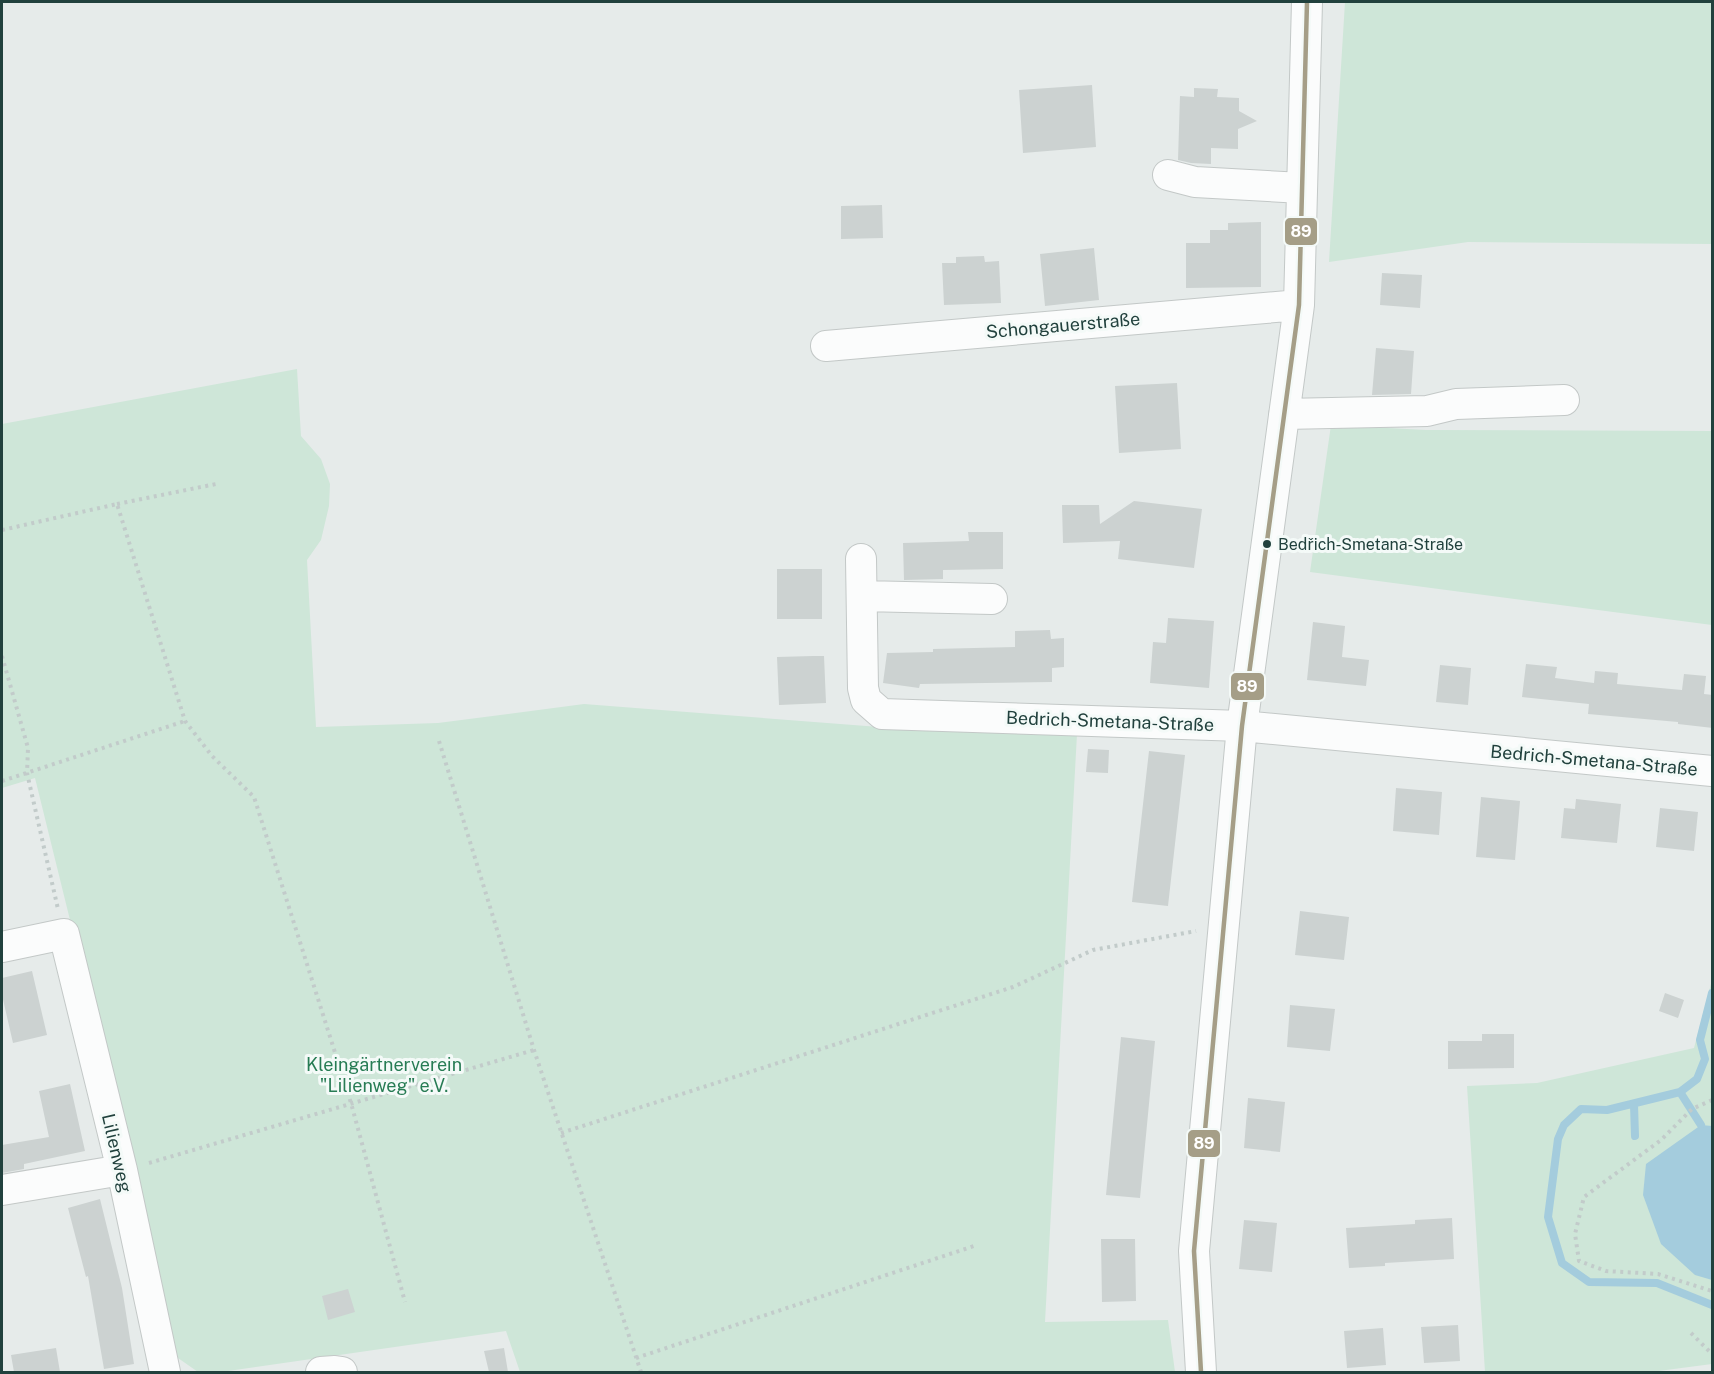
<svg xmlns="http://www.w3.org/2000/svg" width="1714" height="1374" viewBox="0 0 1714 1374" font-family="'Public Sans',sans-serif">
  <rect width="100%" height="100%" fill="#e6ebea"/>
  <path fill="#cee6d8" d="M 1345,2 L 1712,2 L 1712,244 L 1468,242 L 1329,262 Z
    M 297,369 L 301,436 L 321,459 L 330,484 L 329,506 L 321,540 L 307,560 L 316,727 L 438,723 L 584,704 L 879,727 L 1077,734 L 1045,1322 L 1168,1320 L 1175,1372 L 520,1372 L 506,1331 L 221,1372 L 198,1372 L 178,1358 L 35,778 L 2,788 L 2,424 Z
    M 1331,425 L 1426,430 L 1712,431 L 1712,625 L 1310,572 Z
    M 1712,980 L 1712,1364 L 1651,1372 L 1485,1372 L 1467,1086 L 1537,1083 L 1694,1048 Z"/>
  <path fill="#a4ccdd" d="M 1701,1125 L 1712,1126 L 1712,1280 L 1695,1275 L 1661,1244 L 1643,1195 L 1646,1164 Z"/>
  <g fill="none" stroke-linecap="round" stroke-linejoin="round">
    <path stroke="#a4ccdd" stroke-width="8" d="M 1712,993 L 1700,1040 L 1705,1059 L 1697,1079 L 1680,1092 L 1607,1110 L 1581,1109 L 1564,1125 L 1558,1139 L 1548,1217 L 1562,1263 L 1589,1282 L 1657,1283 L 1712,1305
      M 1680,1092 L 1701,1125
      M 1634,1104 L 1635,1136"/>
  </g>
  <path fill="#ccd2d1" d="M 1092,85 L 1096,147 L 1023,153 L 1019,90 Z
    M 1194,88 L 1218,89 L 1217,97 L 1239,98 L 1239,111 L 1257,121 L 1238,129 L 1238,149 L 1211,148 L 1211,164 L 1191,163 L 1178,160 L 1180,96 L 1194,97 Z
    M 882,205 L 883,238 L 841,239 L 841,206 Z
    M 1261,222 L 1261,287 L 1186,288 L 1186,243 L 1210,243 L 1210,230 L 1228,230 L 1228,223 Z
    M 1094,248 L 1099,300 L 1045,306 L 1040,254 Z
    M 984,256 L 985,262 L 999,261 L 1001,303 L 944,305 L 942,263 L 956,263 L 956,257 Z
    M 1382,273 L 1422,275 L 1420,308 L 1380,305 Z
    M 1376,348 L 1414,351 L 1411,394 L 1372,395 Z
    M 1177,383 L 1181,449 L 1119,453 L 1115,386 Z
    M 1134,501 L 1202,509 L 1194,568 L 1118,559 L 1120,541 L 1063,543 L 1062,505 L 1099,505 L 1100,524 Z
    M 968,532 L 1003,532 L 1003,569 L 943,570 L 943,579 L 904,580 L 903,543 L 969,541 Z
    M 777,569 L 822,569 L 822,619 L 777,619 Z
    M 1168,618 L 1214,621 L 1209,688 L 1150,683 L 1153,642 L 1166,643 Z
    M 1313,622 L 1345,626 L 1342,657 L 1369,660 L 1366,686 L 1307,680 Z
    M 1050,630 L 1051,639 L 1064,638 L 1064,667 L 1052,668 L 1052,682 L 920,684 L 919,688 L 883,683 L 887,653 L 933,652 L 933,649 L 1015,647 L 1015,631 Z
    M 813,656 L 824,656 L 826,703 L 779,705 L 777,657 Z
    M 1526,664 L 1557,667 L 1555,678 L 1594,683 L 1595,671 L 1618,673 L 1617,684 L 1682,690 L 1684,674 L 1706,676 L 1704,694 L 1713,695 L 1713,728 L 1678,724 L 1678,722 L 1588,714 L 1589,704 L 1522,697 Z
    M 1440,665 L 1471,668 L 1468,705 L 1436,702 Z
    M 1088,749 L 1109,750 L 1108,773 L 1086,772 Z
    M 1149,751 L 1185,755 L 1168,906 L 1132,902 Z
    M 1396,788 L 1442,792 L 1439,835 L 1393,831 Z
    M 1481,797 L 1520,801 L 1515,860 L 1476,857 Z
    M 1576,799 L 1621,804 L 1617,843 L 1561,838 L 1564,808 L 1575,809 Z
    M 1660,808 L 1698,812 L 1694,851 L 1656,847 Z
    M 1300,911 L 1349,917 L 1344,960 L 1295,955 Z
    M 32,971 L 47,1035 L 13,1043 L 2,995 L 2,978 Z
    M 1665,993 L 1684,1000 L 1678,1018 L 1659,1011 Z
    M 1290,1005 L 1335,1009 L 1330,1051 L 1287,1047 Z
    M 1482,1034 L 1514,1034 L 1514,1068 L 1448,1069 L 1448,1041 L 1482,1041 Z
    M 1121,1037 L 1155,1041 L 1140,1198 L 1106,1195 Z
    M 70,1084 L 85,1151 L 24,1164 L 24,1169 L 2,1173 L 2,1145 L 49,1137 L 39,1091 Z
    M 1248,1098 L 1285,1102 L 1280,1152 L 1244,1148 Z
    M 100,1199 L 122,1288 L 134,1364 L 104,1369 L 88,1276 L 86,1277 L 68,1208 Z
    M 1452,1218 L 1454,1259 L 1385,1263 L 1385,1266 L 1349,1268 L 1346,1228 L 1415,1224 L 1415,1220 Z
    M 1244,1220 L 1277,1223 L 1272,1272 L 1239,1269 Z
    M 1101,1239 L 1135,1239 L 1136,1301 L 1102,1302 Z
    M 348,1289 L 355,1312 L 328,1320 L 322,1296 Z
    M 1458,1325 L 1460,1361 L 1424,1363 L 1421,1327 Z
    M 1383,1328 L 1386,1365 L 1347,1368 L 1344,1331 Z
    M 56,1348 L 60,1372 L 14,1372 L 11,1355 Z
    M 504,1348 L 508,1372 L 489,1372 L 484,1351 Z"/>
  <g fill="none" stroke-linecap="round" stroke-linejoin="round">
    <g stroke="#c3c8c7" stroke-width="32">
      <path id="minor" d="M 1168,175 L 1195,182 L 1302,188
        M 826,346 L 1299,305
        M 1284,414 L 1427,411 L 1456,404 L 1564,400
        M 861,559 L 863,688 L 866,700 L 882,714 L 1242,726 L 1712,771
        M 862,596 L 992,599
        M 2,947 L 64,934 L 122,1170 L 165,1372
        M 2,1190 L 122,1170
        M 321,1372 L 335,1371 L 342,1372
        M 1201,1372 L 1194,1251 L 1242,726 L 1299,305 L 1307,2"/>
    </g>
    <path stroke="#c2cbca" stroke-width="4" stroke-dasharray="3 4.5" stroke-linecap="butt" d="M 117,504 L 216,484
      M 2,530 L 117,504 L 185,721 L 212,756 L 254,797 L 351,1103 L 405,1302
      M 2,656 L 28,748 L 27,773 L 58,909
      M 439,741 L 534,1050 L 641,1372
      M 2,781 L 185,721
      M 1712,1100 L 1692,1109 L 1661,1140 L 1584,1197 L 1575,1234 L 1579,1261 L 1606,1271 L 1658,1274 L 1712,1291
      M 561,1133 L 1013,987 L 1093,950 L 1196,931
      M 149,1163 L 534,1050
      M 1691,1333 L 1712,1354
      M 636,1358 L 974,1246"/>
    <use href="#minor" stroke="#fbfcfc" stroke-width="30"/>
    <g stroke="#f4faf8" stroke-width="9">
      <path id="bus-1" d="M 1201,1372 L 1194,1251 L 1242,726 L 1299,305 L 1307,2"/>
    </g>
    <use href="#bus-1" stroke="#a59e87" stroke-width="4.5"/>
  </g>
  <circle fill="#21413d" stroke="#f4faf8" stroke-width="2" cx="1267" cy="544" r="5"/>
  <g text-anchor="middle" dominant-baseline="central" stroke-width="6" stroke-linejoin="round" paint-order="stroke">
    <g font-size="16" fill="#21413d" stroke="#f4faf8" text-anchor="start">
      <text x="1278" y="544">Bedřich-Smetana-Straße</text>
    </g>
    <g font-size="18" fill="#21413d" stroke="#f4faf8">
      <text transform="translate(1063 325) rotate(-5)">Schongauerstraße</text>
      <text transform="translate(1110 721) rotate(2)">Bedrich-Smetana-Straße</text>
      <text transform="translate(1594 760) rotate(5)">Bedrich-Smetana-Straße</text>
      <text transform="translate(117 1153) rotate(77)">Lilienweg</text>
    </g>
    <g font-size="18" fill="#277c54" stroke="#f4faf8">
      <text x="384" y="1064">Kleingärtnerverein<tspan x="384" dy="21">"Lilienweg" e.V.</tspan></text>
    </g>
  </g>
  <g stroke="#f4faf8" stroke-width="2">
    <rect x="1284" y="217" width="34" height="29" rx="6" fill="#a59e87"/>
    <rect x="1230" y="672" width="35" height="29" rx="6" fill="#a59e87"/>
    <rect x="1187" y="1129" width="34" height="29" rx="6" fill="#a59e87"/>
  </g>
  <g font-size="16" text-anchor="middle" font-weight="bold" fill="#fff">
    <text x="1301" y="237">89</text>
    <text x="1247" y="692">89</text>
    <text x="1204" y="1149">89</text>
  </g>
  <rect width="1714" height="1374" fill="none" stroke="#21413d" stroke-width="6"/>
</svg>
